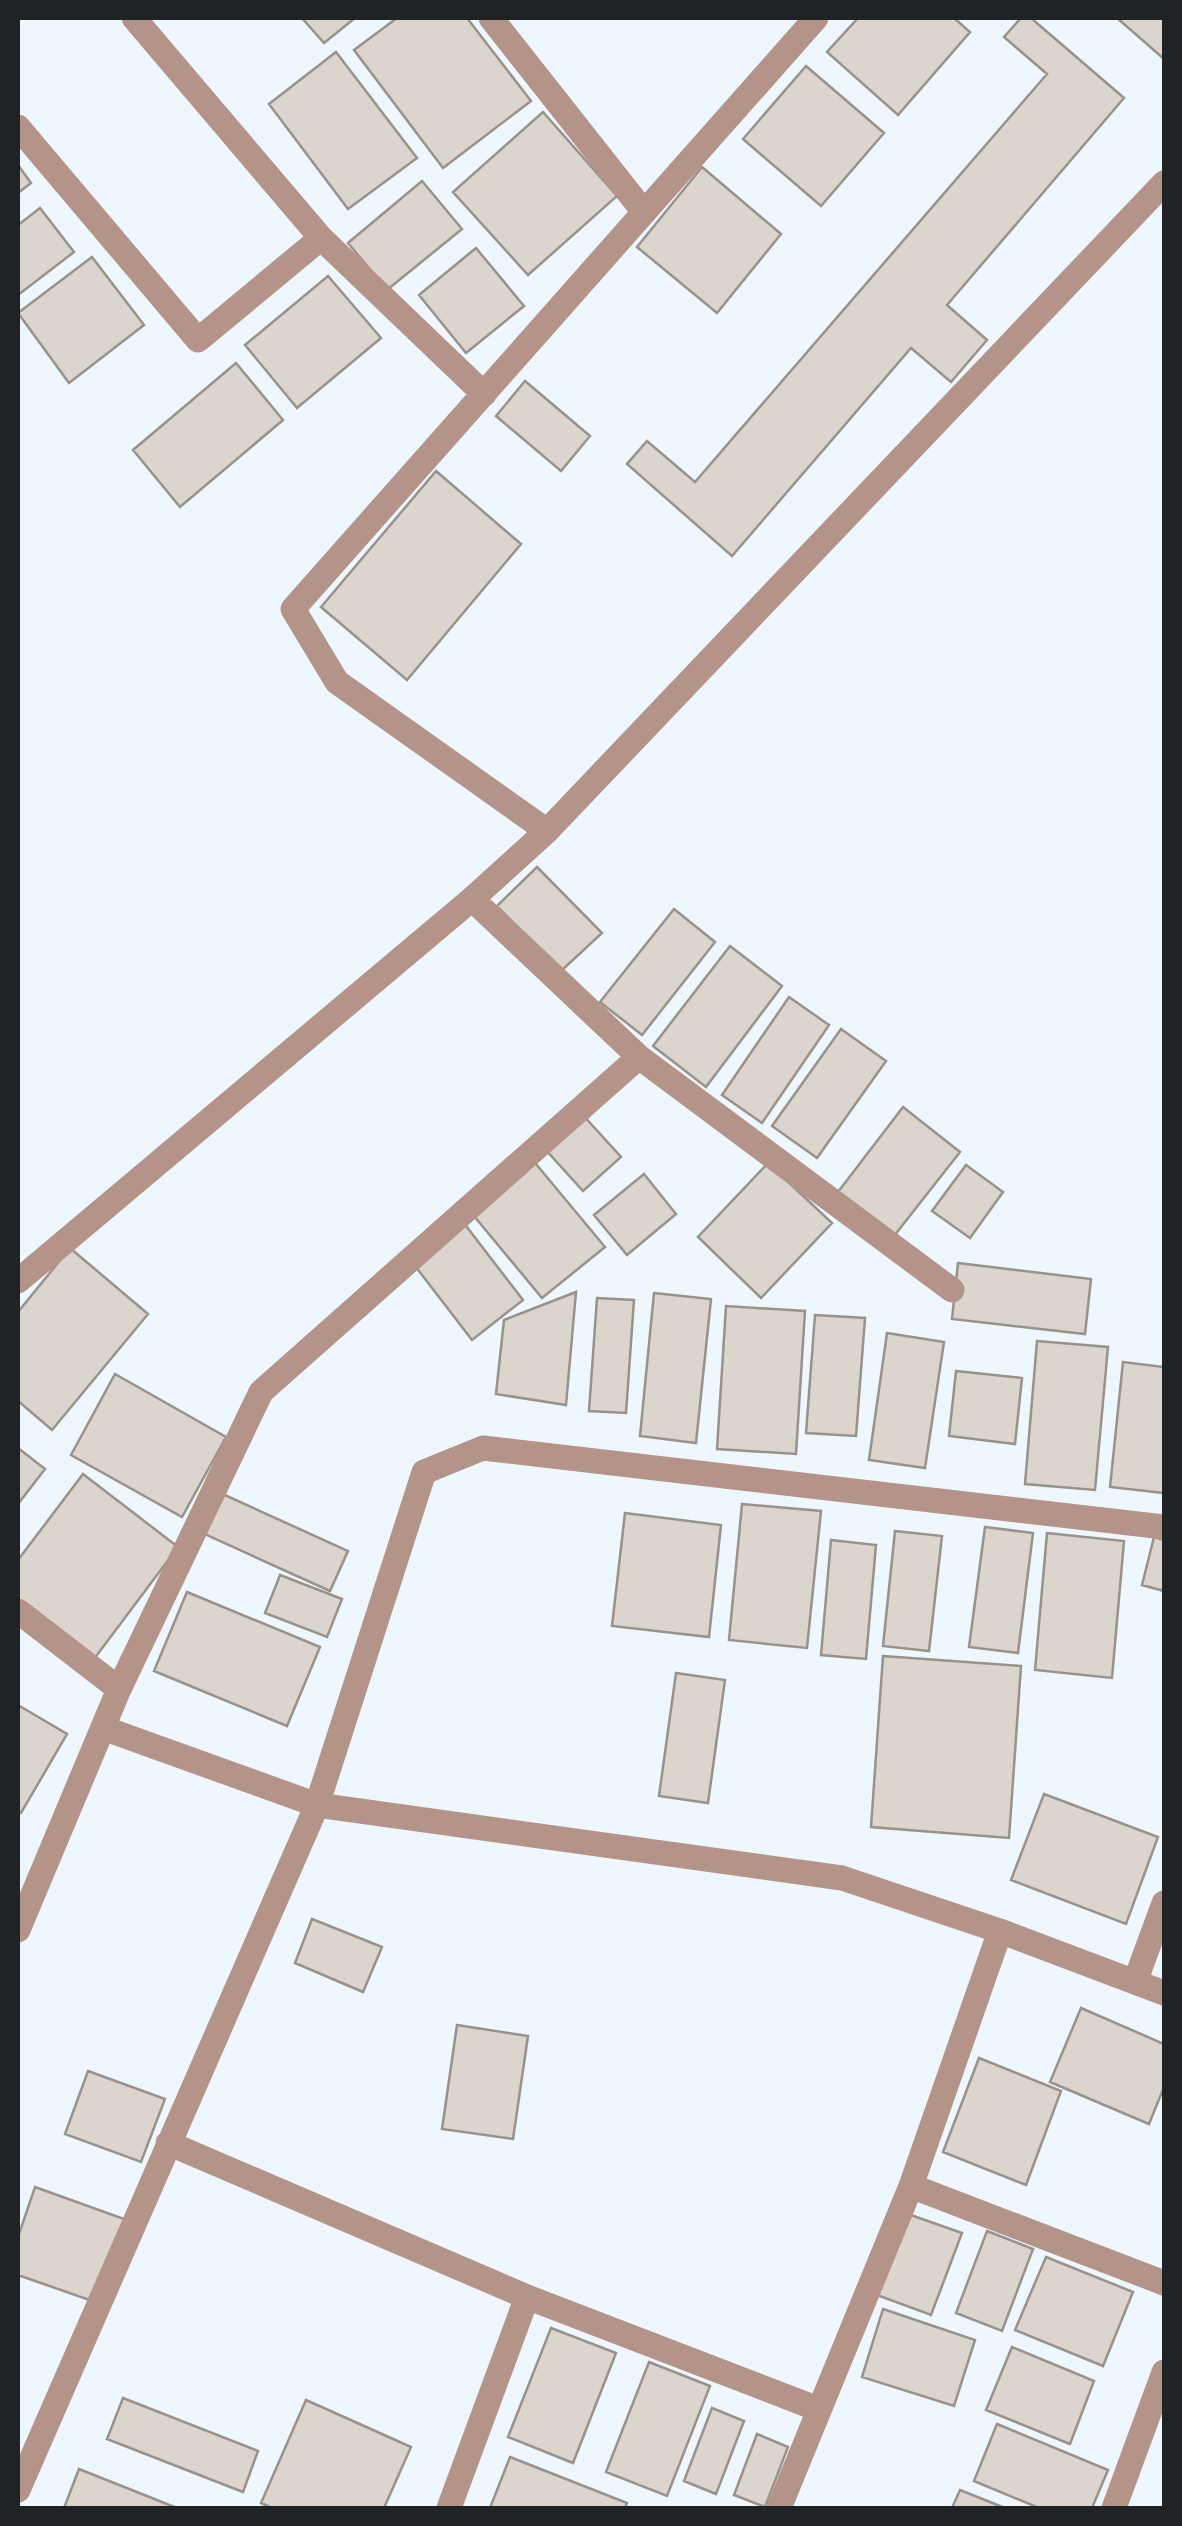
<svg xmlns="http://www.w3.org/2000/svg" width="1182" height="2526" viewBox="0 0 1182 2526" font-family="Signika,sans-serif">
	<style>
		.building { fill: #dcd5ce; stroke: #98928b; stroke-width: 2.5 }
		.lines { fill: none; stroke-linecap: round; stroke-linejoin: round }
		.minor { stroke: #b49489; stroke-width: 25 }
	</style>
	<rect width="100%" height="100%" fill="#eff7fe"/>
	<!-- building -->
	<path class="building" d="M 302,18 L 355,18 L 324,43 Z
		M 397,18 L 467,18 L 531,101 L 443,168 L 354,50 Z
		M 858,18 L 954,18 L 970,32 L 898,115 L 827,52 Z
		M 1021,18 L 1031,18 L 1124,98 L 947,305 L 987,340 L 951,382 L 911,348 L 732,556 L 627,464 L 647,441 L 695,482 L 1047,74 L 1004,37 Z
		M 1117,18 L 1164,18 L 1164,59 Z
		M 336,52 L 417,158 L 348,209 L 269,104 Z
		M 806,66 L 884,133 L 821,206 L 743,139 Z
		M 543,112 L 617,196 L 528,275 L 453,192 Z
		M 18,165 L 31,183 L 18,193 Z
		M 702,167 L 781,234 L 717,313 L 637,247 Z
		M 422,181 L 462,229 L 387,290 L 348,243 Z
		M 40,208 L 74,252 L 18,295 L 18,225 Z
		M 476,248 L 524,306 L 466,353 L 419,295 Z
		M 92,257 L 144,325 L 69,383 L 18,313 Z
		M 328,276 L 381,338 L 297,408 L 245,345 Z
		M 236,363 L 283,420 L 180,507 L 133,450 Z
		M 525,381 L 590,436 L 561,471 L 496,416 Z
		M 436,471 L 521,544 L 407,680 L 321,607 Z
		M 537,867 L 602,933 L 560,972 L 497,906 Z
		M 674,909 L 715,942 L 642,1035 L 600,1002 Z
		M 730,946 L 782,986 L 706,1087 L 653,1046 Z
		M 789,997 L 829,1025 L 762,1123 L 722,1095 Z
		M 841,1029 L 886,1061 L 817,1158 L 772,1126 Z
		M 903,1107 L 960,1152 L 894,1236 L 838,1192 Z
		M 582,1114 L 621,1157 L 583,1191 L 545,1149 Z
		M 531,1158 L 605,1247 L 542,1298 L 469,1210 Z
		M 768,1163 L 832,1223 L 761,1298 L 698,1237 Z
		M 966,1165 L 1003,1192 L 970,1238 L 932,1211 Z
		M 644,1174 L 676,1214 L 627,1255 L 594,1215 Z
		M 463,1222 L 523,1300 L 472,1340 L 412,1262 Z
		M 70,1248 L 148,1314 L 52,1430 L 18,1401 L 18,1312 Z
		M 958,1263 L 1091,1279 L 1085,1334 L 952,1319 Z
		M 576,1292 L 566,1405 L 496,1394 L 504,1320 Z
		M 654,1293 L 711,1299 L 696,1443 L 640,1436 Z
		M 597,1298 L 634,1300 L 626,1413 L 589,1411 Z
		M 726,1306 L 805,1311 L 796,1454 L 717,1449 Z
		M 815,1315 L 865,1318 L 856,1436 L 806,1433 Z
		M 887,1333 L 944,1342 L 925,1468 L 869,1460 Z
		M 1037,1341 L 1108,1347 L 1095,1490 L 1025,1484 Z
		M 1123,1362 L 1164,1367 L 1164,1493 L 1110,1487 Z
		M 956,1371 L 1022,1378 L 1015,1444 L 949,1436 Z
		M 115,1374 L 226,1437 L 182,1517 L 71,1455 Z
		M 18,1448 L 45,1469 L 18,1504 Z
		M 83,1474 L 178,1547 L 94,1659 L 18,1602 L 18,1560 Z
		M 218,1492 L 348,1551 L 330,1591 L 200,1532 Z
		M 742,1504 L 821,1511 L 807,1648 L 729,1640 Z
		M 625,1513 L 721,1525 L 709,1637 L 612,1626 Z
		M 985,1527 L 1033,1533 L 1018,1653 L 969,1647 Z
		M 895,1531 L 942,1536 L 929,1651 L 883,1646 Z
		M 1047,1533 L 1124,1541 L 1112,1678 L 1035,1670 Z
		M 1154,1537 L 1164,1540 L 1164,1591 L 1142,1585 Z
		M 831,1540 L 876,1545 L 866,1659 L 821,1655 Z
		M 280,1575 L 342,1599 L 327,1637 L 265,1613 Z
		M 187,1592 L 320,1647 L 287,1726 L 154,1671 Z
		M 883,1656 L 1021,1666 L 1009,1838 L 871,1827 Z
		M 676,1673 L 725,1680 L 708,1803 L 659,1796 Z
		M 18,1705 L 67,1734 L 21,1813 L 18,1811 Z
		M 1044,1794 L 1158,1837 L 1126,1924 L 1011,1880 Z
		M 312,1919 L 382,1947 L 363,1992 L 295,1963 Z
		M 1081,2008 L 1164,2044 L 1164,2087 L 1149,2124 L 1050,2082 Z
		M 457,2025 L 528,2036 L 513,2139 L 442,2129 Z
		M 979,2058 L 1061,2091 L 1026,2185 L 943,2152 Z
		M 88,2071 L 165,2099 L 141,2162 L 65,2134 Z
		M 35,2187 L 124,2219 L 95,2302 L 18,2275 L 18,2237 Z
		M 908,2214 L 962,2233 L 931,2315 L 877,2295 Z
		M 987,2231 L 1033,2249 L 1002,2331 L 956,2313 Z
		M 1046,2257 L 1133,2292 L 1103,2366 L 1015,2330 Z
		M 883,2309 L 975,2340 L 954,2406 L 862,2377 Z
		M 551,2328 L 616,2353 L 573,2463 L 508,2437 Z
		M 1012,2347 L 1094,2381 L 1070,2444 L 986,2410 Z
		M 649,2362 L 710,2386 L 667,2496 L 606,2472 Z
		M 123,2398 L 258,2451 L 243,2492 L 107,2439 Z
		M 306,2400 L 411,2447 L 384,2508 L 272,2508 L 261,2503 Z
		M 712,2408 L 744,2421 L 716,2494 L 684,2481 Z
		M 997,2424 L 1108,2470 L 1092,2508 L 1039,2508 L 974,2481 Z
		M 757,2434 L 788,2447 L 765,2507 L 734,2495 Z
		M 510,2457 L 627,2503 L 625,2508 L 490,2508 Z
		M 79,2469 L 177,2508 L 64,2508 Z
		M 960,2490 L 1005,2508 L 952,2508 Z"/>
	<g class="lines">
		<!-- minor -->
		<path class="minor" d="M 134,18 L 321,238 L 484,394
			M 491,18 L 644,212
			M 18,127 L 198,340 L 321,238
			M 547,831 L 337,682 L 293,609 L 816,18
			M 472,899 L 639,1057 L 952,1290
			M 18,1281 L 472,899 L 547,831 L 1164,183
			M 18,1611 L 119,1689
			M 103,1728 L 317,1805 L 842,1878 L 1000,1931 L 1164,1993
			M 18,1930 L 119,1689 L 261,1392 L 639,1057
			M 1135,1982 L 1164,1903
			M 168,2143 L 527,2297 L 818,2409
			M 911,2186 L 1164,2283
			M 18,2490 L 317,1805 L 424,1472 L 483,1448 L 1164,1527
			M 449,2508 L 527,2297
			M 779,2508 L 911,2186 L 1000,1931
			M 1114,2508 L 1164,2372"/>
	</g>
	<!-- border -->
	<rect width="1182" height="2526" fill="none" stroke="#202325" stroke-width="40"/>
</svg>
